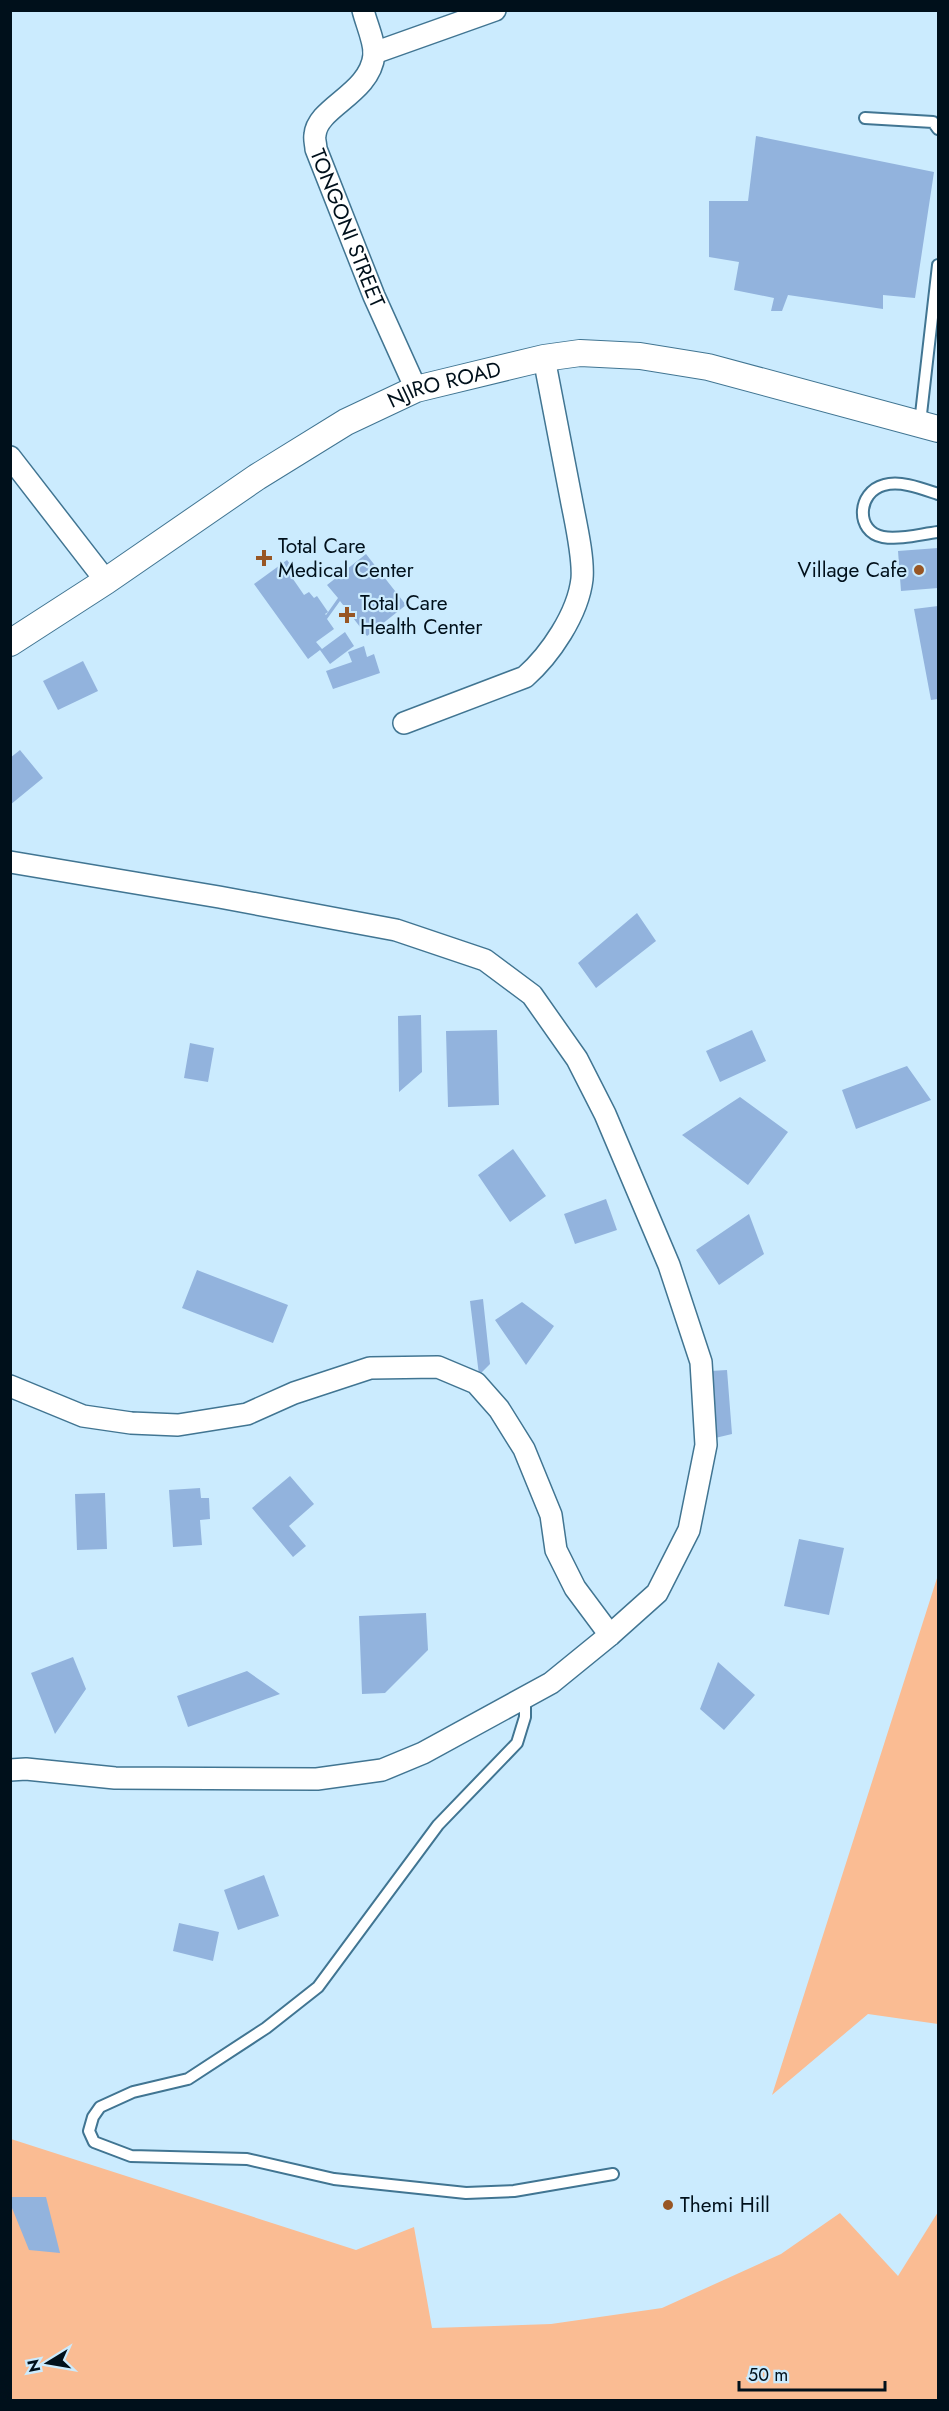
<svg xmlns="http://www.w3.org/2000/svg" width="949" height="2411" viewBox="0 0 949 2411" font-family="Jost,sans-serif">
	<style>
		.green { fill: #fabc93 }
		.building { fill: #92b3dd }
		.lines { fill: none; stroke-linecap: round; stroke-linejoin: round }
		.service-casing { stroke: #417592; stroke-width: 14 }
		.minor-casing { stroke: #417592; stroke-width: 24 }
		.tertiary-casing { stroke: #417592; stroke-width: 28 }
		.service { stroke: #fff; stroke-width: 10 }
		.minor { stroke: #fff; stroke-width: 21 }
		.tertiary { stroke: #fff; stroke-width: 26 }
		.poi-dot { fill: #985624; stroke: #cbebfe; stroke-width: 2 }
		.labels { text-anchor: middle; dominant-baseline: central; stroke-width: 4.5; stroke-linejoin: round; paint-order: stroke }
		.street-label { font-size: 21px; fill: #00101b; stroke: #cbebfe }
		.poi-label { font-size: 21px; fill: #00101b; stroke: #cbebfe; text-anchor: start }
	</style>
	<rect width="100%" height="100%" fill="#cbebfe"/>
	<!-- green -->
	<path class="green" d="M 938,1575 L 938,2024 L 868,2014 L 772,2095 Z
		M 11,2139 L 356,2250 L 414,2227 L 432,2328 L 551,2324 L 662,2308 L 781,2254 L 840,2213 L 898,2276 L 938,2212 L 938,2400 L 11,2400 Z"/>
	<!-- building -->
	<path class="building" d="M 756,136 L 934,172 L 915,298 L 883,295 L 883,309 L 788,295 L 782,311 L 771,311 L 774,298 L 734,290 L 739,262 L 709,257 L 709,201 L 748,201 Z
		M 938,548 L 938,588 L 901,591 L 898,551 Z
		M 366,554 L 406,605 L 367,636 L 340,601 L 327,619 L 334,629 L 316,642 L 322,649 L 345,632 L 354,646 L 330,664 L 320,650 L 308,659 L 254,584 L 287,560 L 298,575 L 293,579 L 304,595 L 309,592 L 314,598 L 317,596 L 328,612 L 325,614 L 326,615 L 338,598 L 327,585 Z
		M 938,606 L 938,699 L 931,700 L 914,609 Z
		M 364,646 L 367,657 L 374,654 L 380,673 L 333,689 L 326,671 L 352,662 L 348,652 Z
		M 83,661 L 98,691 L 58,710 L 43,681 Z
		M 20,750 L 43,778 L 10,805 L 10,758 Z
		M 637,913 L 656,941 L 596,988 L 578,963 Z
		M 421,1015 L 422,1072 L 399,1092 L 398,1016 Z
		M 497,1030 L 499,1105 L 448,1107 L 446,1031 Z
		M 752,1030 L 766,1061 L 720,1082 L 706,1051 Z
		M 190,1043 L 214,1048 L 208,1082 L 184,1078 Z
		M 907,1066 L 931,1100 L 856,1129 L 842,1090 Z
		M 740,1097 L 788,1132 L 748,1185 L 682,1135 Z
		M 513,1149 L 546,1196 L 510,1222 L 478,1175 Z
		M 606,1199 L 617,1230 L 575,1244 L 564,1214 Z
		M 749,1214 L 764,1254 L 719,1285 L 696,1250 Z
		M 197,1270 L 288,1305 L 273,1343 L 182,1308 Z
		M 483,1299 L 490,1364 L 479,1375 L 470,1301 Z
		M 522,1302 L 554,1326 L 526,1365 L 495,1320 Z
		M 727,1370 L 732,1434 L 711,1439 L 710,1371 Z
		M 290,1476 L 314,1504 L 289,1526 L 306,1546 L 293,1557 L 252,1508 Z
		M 200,1488 L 201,1498 L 209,1498 L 210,1519 L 200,1520 L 202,1545 L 173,1547 L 169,1490 Z
		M 105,1493 L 107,1549 L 77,1550 L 75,1494 Z
		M 799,1539 L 844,1548 L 829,1615 L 784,1606 Z
		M 426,1613 L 428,1650 L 385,1693 L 362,1694 L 359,1616 Z
		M 73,1657 L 86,1689 L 55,1734 L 31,1673 Z
		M 718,1662 L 755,1695 L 724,1730 L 700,1709 Z
		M 247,1671 L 280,1694 L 188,1727 L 177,1696 Z
		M 264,1875 L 279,1916 L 238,1930 L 224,1890 Z
		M 179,1923 L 219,1932 L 213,1961 L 173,1951 Z
		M 10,2197 L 46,2197 L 60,2253 L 29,2250 L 10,2203 Z"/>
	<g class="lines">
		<defs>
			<path id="service" d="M 865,118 L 933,122 L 938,129
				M 920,423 L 938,265
				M 938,494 C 923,489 901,480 884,485 C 857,492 855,532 883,537 C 901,540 921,534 938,532
				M 525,1697 L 525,1717 L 517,1743 L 438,1825 L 318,1987 L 266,2028 L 188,2079 L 133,2092 L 100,2107 L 93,2117 L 89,2131 L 94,2142 L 131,2156 L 247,2159 L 334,2179 L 466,2193 L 514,2191 L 613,2174"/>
			<g id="minor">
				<path id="s1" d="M 363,10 C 366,23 375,42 374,55 C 370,94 317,107 315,135 C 314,139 316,145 316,149 L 374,296 L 416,389"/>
				<path d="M 374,53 L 495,10"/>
				<path d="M 10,457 L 106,581"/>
				<path d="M 404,723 L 525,677 C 550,655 578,614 582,579 C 584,557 575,520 571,498 C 562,451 553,404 544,358"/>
				<path d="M 10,862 L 219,897 L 396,930 L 485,960 L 532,995 L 577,1059 L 605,1114 L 669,1265 L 701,1362 L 706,1445 L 689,1530 L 657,1593 L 610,1635 L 551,1683 L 423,1753 L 382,1770 L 317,1779 L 115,1778 L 26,1769 L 10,1770"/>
				<path d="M 10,1386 L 83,1416 L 131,1423 L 178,1425 L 247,1414 L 294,1393 L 370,1368 L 438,1367 L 476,1383 L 499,1409 L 524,1449 L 551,1515 L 556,1550 L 575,1588 L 610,1635"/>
			</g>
			<g id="tertiary">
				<path id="s2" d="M 10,643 L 106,581 L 257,477 L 346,422 L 416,389 L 544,358 L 580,353 L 640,356 L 708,367 L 938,429"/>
			</g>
		</defs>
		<!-- service casing -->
		<use href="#service" class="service-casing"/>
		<!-- minor casing -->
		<use href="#minor" class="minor-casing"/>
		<!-- tertiary casing -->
		<use href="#tertiary" class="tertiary-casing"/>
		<!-- service -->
		<use href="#service" class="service"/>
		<!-- minor -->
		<use href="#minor" class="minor"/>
		<!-- tertiary -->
		<use href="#tertiary" class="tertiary"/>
	</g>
	<!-- markers -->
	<g class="poi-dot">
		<path d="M261 549h6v6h6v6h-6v6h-6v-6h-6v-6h6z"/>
		<circle cx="919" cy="570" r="6"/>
		<path d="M344 606h6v6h6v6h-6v6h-6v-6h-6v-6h6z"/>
		<circle cx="668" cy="2205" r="6"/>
	</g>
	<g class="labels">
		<!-- street labels -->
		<g class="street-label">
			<text stroke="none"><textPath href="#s1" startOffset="248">TONGONI STREET</textPath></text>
			<text stroke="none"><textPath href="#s2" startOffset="508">NJIRO ROAD</textPath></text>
		</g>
		<!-- poi labels -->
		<g class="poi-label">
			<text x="278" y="546">Total Care<tspan x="278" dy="24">Medical Center</tspan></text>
			<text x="907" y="570" text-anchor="end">Village Cafe</text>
			<text x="360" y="603">Total Care<tspan x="360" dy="24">Health Center</tspan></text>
			<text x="680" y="2205">Themi Hill</text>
		</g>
	</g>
	<!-- border -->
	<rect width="949" height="2411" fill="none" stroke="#00101b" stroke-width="24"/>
	<!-- north arrow -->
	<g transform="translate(48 2363) rotate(259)" stroke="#cbebfe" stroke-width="4.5" paint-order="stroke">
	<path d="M0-4.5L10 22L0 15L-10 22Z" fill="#00101b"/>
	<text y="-9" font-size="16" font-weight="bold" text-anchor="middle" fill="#00101b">N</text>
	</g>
	<!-- scale -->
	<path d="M739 2381v9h146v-9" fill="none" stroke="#00101b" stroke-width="3"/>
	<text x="748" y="2381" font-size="18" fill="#00101b" stroke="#cbebfe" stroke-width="4.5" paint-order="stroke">50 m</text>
</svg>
